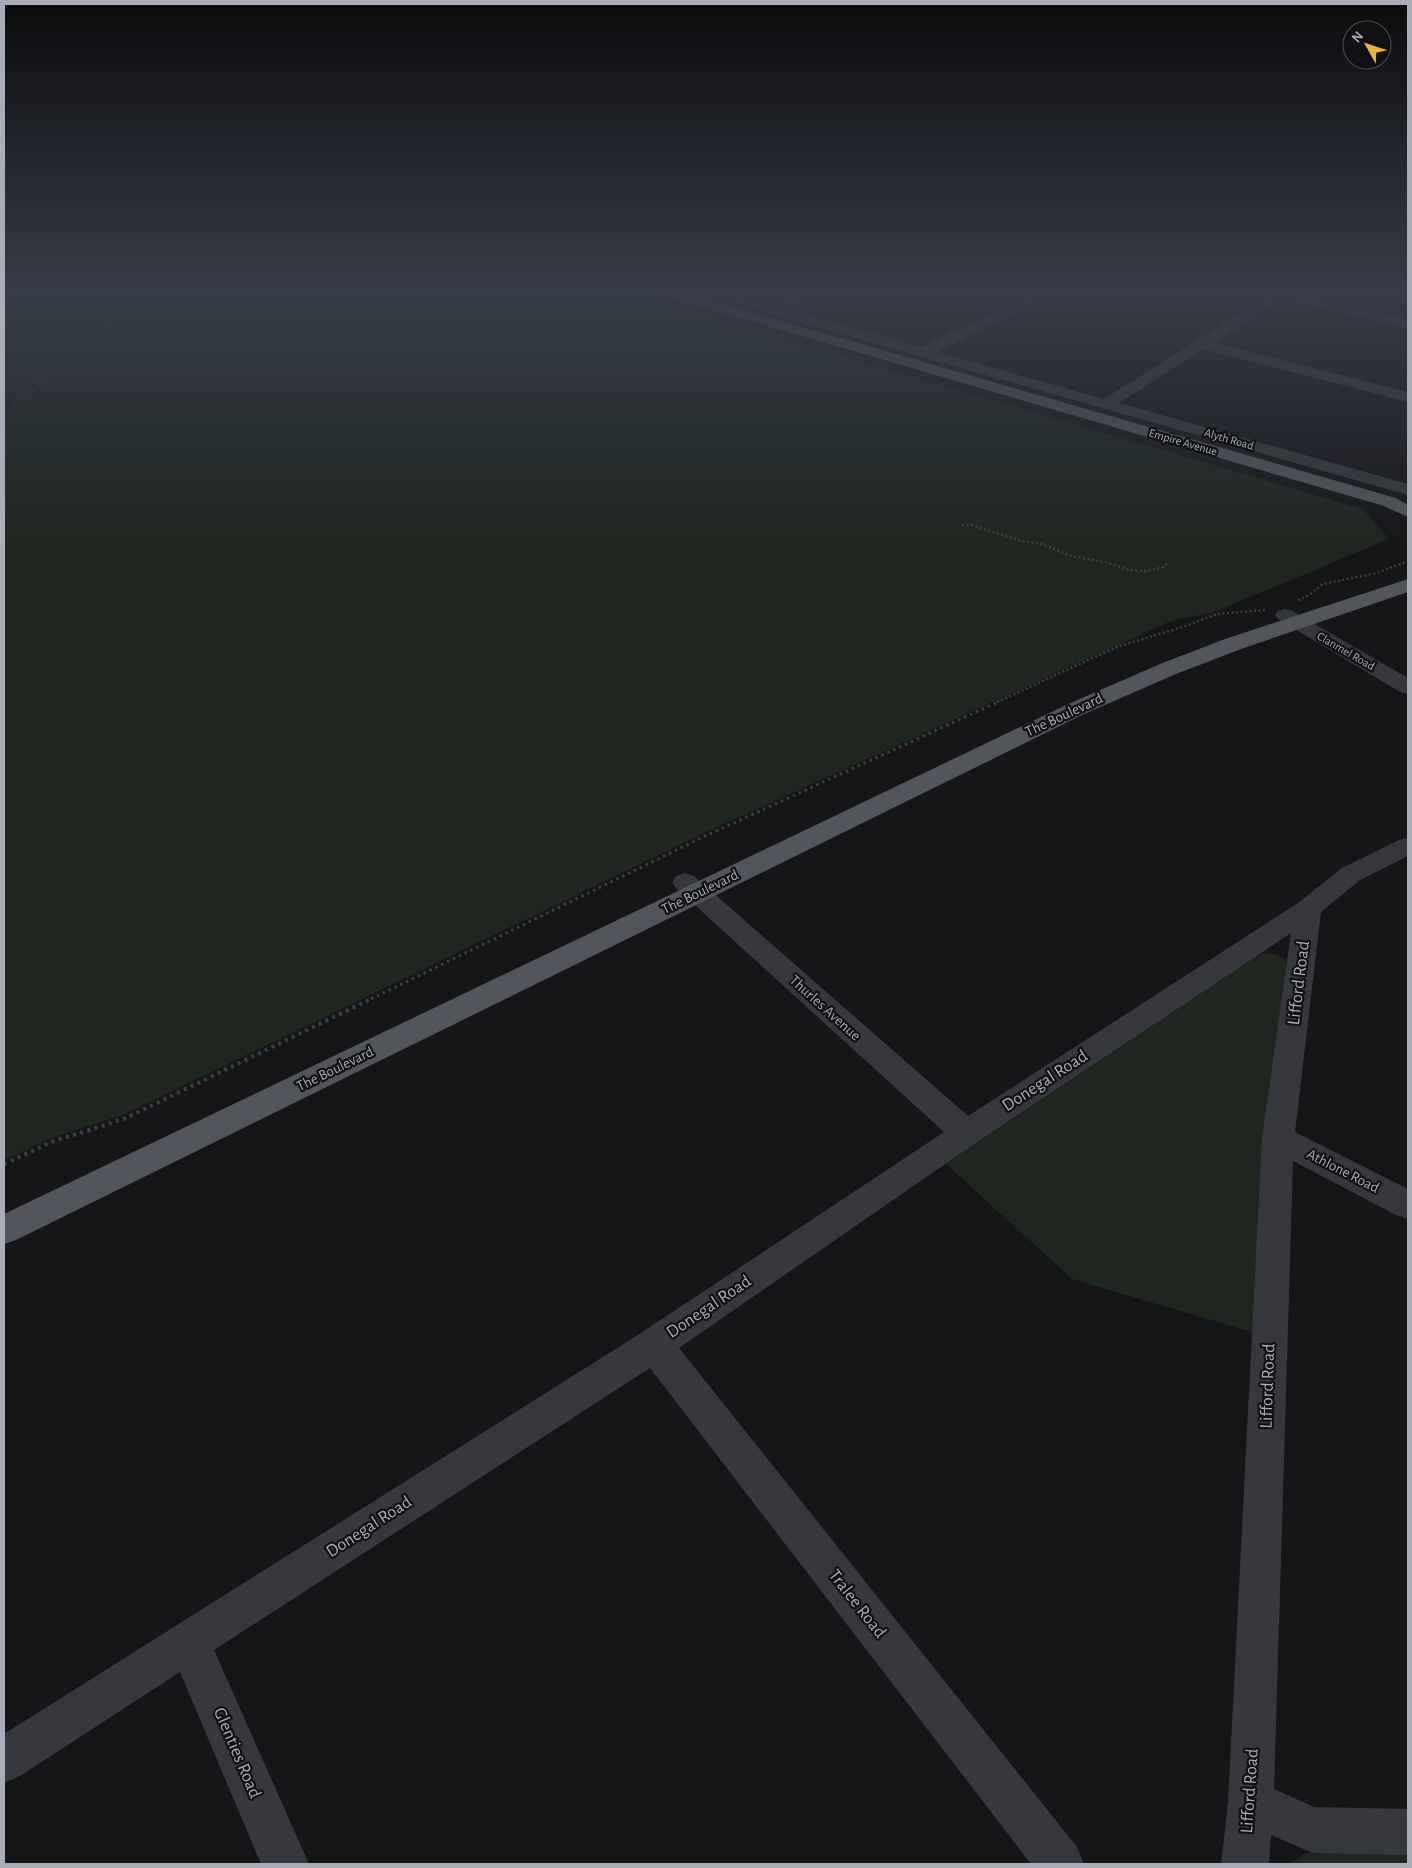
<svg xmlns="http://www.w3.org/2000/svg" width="1412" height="1868" viewBox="0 0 1412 1868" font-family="'Alegreya Sans',sans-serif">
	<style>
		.green { fill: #1e261f }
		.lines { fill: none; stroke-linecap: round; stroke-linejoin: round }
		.path-far3 { stroke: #3d3f44; stroke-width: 2; stroke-dasharray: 1 2; stroke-linecap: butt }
		.path-far2 { stroke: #3d3f44; stroke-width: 2.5; stroke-dasharray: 2 2.5; stroke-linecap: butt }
		.path-far1 { stroke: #3d3f44; stroke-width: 3; stroke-dasharray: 2.5 4; stroke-linecap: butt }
		.path { stroke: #3d3f44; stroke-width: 4; stroke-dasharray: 3 4.5; stroke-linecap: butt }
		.minor { fill: #37383d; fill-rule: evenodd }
		.major { fill: #53555c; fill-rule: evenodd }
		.labels { text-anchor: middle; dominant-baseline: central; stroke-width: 4.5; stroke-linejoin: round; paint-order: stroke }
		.far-street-label { font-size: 12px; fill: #a8adb8; stroke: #111113 }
		.street-label { font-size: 15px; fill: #a8adb8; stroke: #111113 }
		.near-street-label { font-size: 18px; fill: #a8adb8; stroke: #111113 }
	</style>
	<rect width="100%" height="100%" fill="#161618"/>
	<!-- green -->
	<path class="green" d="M 4,290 L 618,290 L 1363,509 L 1389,539 L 1214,612 L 1171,621 L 700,835 L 123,1115 L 54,1137 L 4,1160 Z
		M 1264,953 C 1274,953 1283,956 1290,965 L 1262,1335 L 1072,1279 L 944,1162 L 1253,958 Z
		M 1329,1850 L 1408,1854 L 1408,1864 L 1288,1864 L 1307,1853 Z"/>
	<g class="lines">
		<!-- path-far3 -->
		<path class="path-far3" d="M 14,409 L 16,401 L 42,384 L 32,379 L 100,337 L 105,326 L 116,319 L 152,311 L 225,290"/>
		<!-- path-far2 -->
		<path class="path-far2" d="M 962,525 L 971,525 L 1022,541 L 1041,544 L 1072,556 L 1109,563 L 1129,570 L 1148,571 L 1163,567 L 1169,562
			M 1298,600 L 1309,595 L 1323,584 L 1377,573 L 1408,561
			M 997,702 L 1119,646 L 1180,628 L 1217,614 L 1266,610"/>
		<!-- path-far1 -->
		<path class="path-far1" d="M 371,999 L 703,837 L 1000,701"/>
		<!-- path -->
		<path class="path" d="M 4,1164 L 54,1141 L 124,1119 L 373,998"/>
		<!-- minor -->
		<path class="minor" d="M 696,290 L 717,290 L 770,305 L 807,290 L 825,290 L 823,293 L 785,309 L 922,347 L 1039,290 L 1056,290 L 1054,293 L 937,352 L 1104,399 L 1268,296 L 1261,294 L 1260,290 L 1294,290 L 1292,293 L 1408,320 L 1408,328 L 1282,299 L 1214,343 L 1408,392 L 1408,402 L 1203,349 L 1119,403 L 1408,484 L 1408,495 L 698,293 Z
			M 1285,609 L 1292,611 L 1408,678 L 1408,694 L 1400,692 L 1278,619 L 1275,615 L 1278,611 Z
			M 1408,838 L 1408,856 L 1360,880 L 1321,912 L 1295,1132 L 1408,1189 L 1408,1219 L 1396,1215 L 1293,1161 L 1274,1789 L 1314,1807 L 1408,1809 L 1408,1855 L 1313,1853 L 1271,1835 L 1269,1864 L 1221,1864 L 1228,1802 L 1262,1138 L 1291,933 L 977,1142 L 679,1348 L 1077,1847 L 1084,1864 L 1031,1864 L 650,1368 L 214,1650 L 309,1864 L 261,1864 L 180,1672 L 20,1776 L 4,1783 L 4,1734 L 641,1333 L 944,1132 L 676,888 L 672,882 L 676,876 L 685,873 L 694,876 L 968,1116 L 1298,903 L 1342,868 L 1399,840 Z"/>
		<!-- major -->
		<path class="major" d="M 653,290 L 673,290 L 1396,498 L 1408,505 L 1408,517 L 1384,506 L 655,293 Z
			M 1408,579 L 1408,592 L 1241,649 L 1176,674 L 1082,715 L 16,1240 L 4,1244 L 4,1214 L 1066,705 L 1160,664 L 1225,639 Z"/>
	</g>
	<!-- sky -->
	<linearGradient id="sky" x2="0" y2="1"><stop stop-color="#0c0c0d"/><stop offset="0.53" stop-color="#363c48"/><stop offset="1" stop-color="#363c48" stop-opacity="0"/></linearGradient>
	<rect width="1412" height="551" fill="url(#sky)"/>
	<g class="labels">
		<!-- far-street labels -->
		<g class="far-street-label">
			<text transform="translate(1229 439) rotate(16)">Alyth Road</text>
			<text transform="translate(1183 442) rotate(16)">Empire Avenue</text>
			<text transform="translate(1346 651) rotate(30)">Clanmel Road</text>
		</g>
		<!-- street labels -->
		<g class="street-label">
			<text transform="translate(1064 715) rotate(-25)">The Boulevard</text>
			<text transform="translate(700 892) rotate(-26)">The Boulevard</text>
			<text transform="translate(825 1008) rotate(42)">Thurles Avenue</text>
			<text transform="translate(335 1069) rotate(-26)">The Boulevard</text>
			<text transform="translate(1343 1171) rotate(27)">Athlone Road</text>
		</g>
		<!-- near-street labels -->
		<g class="near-street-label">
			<text transform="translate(1299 983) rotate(-83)">Lifford Road</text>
			<text transform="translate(1045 1081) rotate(-33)">Donegal Road</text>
			<text transform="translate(709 1307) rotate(-34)">Donegal Road</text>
			<text transform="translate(1268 1386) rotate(-88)">Lifford Road</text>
			<text transform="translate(369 1527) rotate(-33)">Donegal Road</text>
			<text transform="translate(857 1604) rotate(52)">Tralee Road</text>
			<text transform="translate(237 1753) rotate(67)">Glenties Road</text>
			<text transform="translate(1250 1791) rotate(-86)">Lifford Road</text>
		</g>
	</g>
	<!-- border -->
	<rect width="1412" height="1868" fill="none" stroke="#a8adb8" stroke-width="10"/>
	<!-- north arrow -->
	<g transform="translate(1367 45) rotate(310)"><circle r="24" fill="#111113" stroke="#4d4f55"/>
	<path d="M0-4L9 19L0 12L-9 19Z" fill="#f2b134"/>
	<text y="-8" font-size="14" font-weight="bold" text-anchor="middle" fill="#a8adb8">N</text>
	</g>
</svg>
